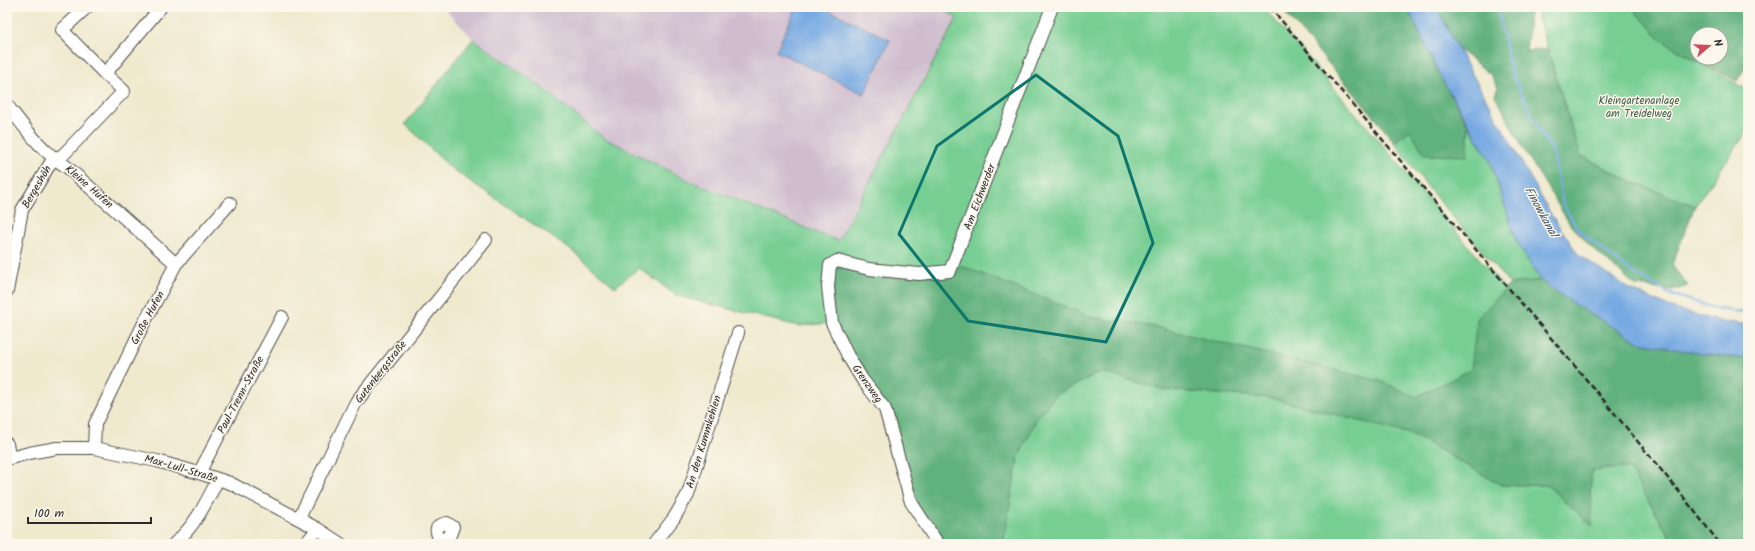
<svg xmlns="http://www.w3.org/2000/svg" width="1755" height="551" viewBox="0 0 1755 551" font-family="Kalam,sans-serif">
	<style>
		.industrial { fill: #cfbdcf }
		.green { fill: #77ce93; stroke: #517c5f }
		.forest { fill: #61b17d; stroke: #466e54; fill-rule: evenodd }
		.water { fill: #76a9e2; stroke: #506a86 }
		.lines { fill: none; stroke-linecap: round; stroke-linejoin: round }
		.stream { stroke: #76a9e2; stroke-width: 2.5 }
		.minor-casing { stroke: #484843; stroke-width: 14 }
		.minor { stroke: #fff; stroke-width: 12 }
		.rail { stroke: #2b2b2b; stroke-width: 2.5; stroke-dasharray: 6 3; stroke-linecap: butt }
		.marked { fill: none; stroke: #0f766e; stroke-width: 3; stroke-linejoin: round }
		.labels { text-anchor: middle; dominant-baseline: central; stroke-width: 3; stroke-linejoin: round; paint-order: stroke }
		.park-label { font-size: 11px; fill: #425c4a; stroke: #fbf7ec }
		.street-label { font-size: 11px; fill: #2b2b2b; stroke: #fbf7ec }
		.water-label { font-size: 12px; font-style: italic; fill: #45576b; stroke: #fbf7ec }
	</style>
	<rect width="100%" height="100%" fill="#fbf7ec"/>
	<filter id="ink" filterUnits="userSpaceOnUse"><feTurbulence type="fractalNoise" baseFrequency=".025" numOctaves="2"/><feDisplacementMap in="SourceGraphic" scale="8" xChannelSelector="R" yChannelSelector="G"/><feConvolveMatrix kernelMatrix="1 2 1 2 8 2 1 2 1" color-interpolation-filters="sRGB"/></filter>
	<filter id="wash" filterUnits="userSpaceOnUse"><feTurbulence type="fractalNoise" baseFrequency=".012" numOctaves="4" result="noise"/><feDisplacementMap in="SourceGraphic" scale="16" xChannelSelector="R" yChannelSelector="G"/><feGaussianBlur stdDeviation="0.9" result="paint"/><feColorMatrix in="noise" values="0 0 0 0 0 0 0 0 0 0 0 0 0 0 0 0 0 1.4 0 .05"/><feComposite in="paint" operator="in"/></filter>
	<g filter="url(#wash)">
		<rect width="100%" height="100%" fill="#efe9ce"/>
		<!-- industrial -->
		<path class="industrial" d="M 443,7 L 939,7 L 957,18 L 838,241 L 690,181 L 604,138 L 540,86 L 473,39 Z"/>
		<!-- green -->
		<path class="green" d="M 939,7 L 1263,7 L 1311,61 L 1505,289 L 1510,284 L 1430,190 L 1394,142 L 1410,130 L 1468,145 L 1468,125 L 1490,160 L 1516,240 L 1540,280 L 1511,284 L 1471,370 L 1416,397 L 1380,381 L 1155,327 L 1091,317 L 954,263 L 832,323 L 798,326 L 677,296 L 639,268 L 615,287 L 571,250 L 451,168 L 405,124 L 473,39 L 540,86 L 604,138 L 690,181 L 838,241 L 957,18 Z
			M 1538,7 L 1631,7 L 1659,37 L 1672,47 L 1748,90 L 1748,130 L 1695,206 L 1632,182 L 1580,155 L 1538,18 Z
			M 1101,372 L 1165,390 L 1272,398 L 1414,435 L 1501,485 L 1547,485 L 1592,525 L 1590,492 L 1592,470 L 1629,468 L 1674,544 L 1003,544 L 1018,458 L 1037,418 L 1057,394 Z"/>
		<!-- forest -->
		<path class="forest" d="M 1280,7 L 1407,7 L 1441,78 L 1468,125 L 1468,145 L 1467,156 L 1425,155 L 1410,130 L 1394,142 L 1372,114 Z
			M 1437,7 L 1531,7 L 1526,51 L 1547,49 L 1580,155 L 1632,182 L 1695,206 L 1672,265 L 1688,286 L 1673,291 L 1636,286 L 1591,247 L 1571,226 L 1521,145 L 1495,95 L 1498,87 L 1490,74 L 1458,49 Z
			M 1631,7 L 1748,7 L 1748,62 L 1737,81 L 1672,47 L 1659,37 ZM 1697,34 L 1721,34 L 1721,58 L 1697,58 Z
			M 837,261 L 919,274 L 954,263 L 1091,317 L 1155,327 L 1380,381 L 1416,397 L 1471,370 L 1477,319 L 1510,284 L 1540,280 L 1578,307 L 1639,342 L 1702,354 L 1748,359 L 1748,544 L 1674,544 L 1629,468 L 1592,470 L 1590,492 L 1592,526 L 1547,485 L 1501,485 L 1414,435 L 1272,398 L 1165,390 L 1101,372 L 1057,394 L 1037,418 L 1018,458 L 1003,544 L 938,544 L 911,502 L 885,409 L 832,323 L 834,272 Z"/>
		<!-- water -->
		<path class="water" d="M 797,7 L 822,7 L 890,40 L 864,94 L 776,51 Z
			M 1407,7 L 1437,7 L 1458,49 L 1552,216 L 1578,254 L 1628,288 L 1671,308 L 1711,319 L 1748,325 L 1748,359 L 1702,354 L 1639,342 L 1578,307 L 1540,280 L 1516,240 L 1490,160 L 1441,78 Z"/>
		<g class="lines">
			<!-- stream -->
			<path class="stream" d="M 1495,7 L 1498,12 L 1512,74 L 1539,130 L 1553,152 L 1563,204 L 1578,230 L 1629,270 L 1670,294 L 1717,309 L 1748,313"/>
		</g>
	</g>
	<g filter="url(#ink)">
		<g class="lines">
			<defs>
				<path id="minor" d="M 105,74 L 161,7
					M 7,105 C 25,128 42,152 67,167 L 176,264
					M 7,291 L 22,210 L 53,159 L 63,155 L 124,91 L 105,74 L 62,30 L 87,7
					M 7,444 L 10,458
					M 94,448 L 95,424 L 143,325 L 176,264 L 230,203
					M 7,459 L 29,453 L 57,448 L 94,448 L 157,461 L 199,473 L 230,483 L 318,529 L 341,544
					M 199,473 L 282,317
					M 299,518 L 356,402 L 486,240
					M 174,544 C 195,526 206,503 218,479
					M 305,544 L 318,529
					M 441,544 L 450,535 L 453,527 L 447,523 C 432,526 436,533 442,543
					M 654,544 L 674,518 L 688,494 L 738,333
					M 938,544 L 911,502 L 885,409 L 862,379 L 848,356 L 832,323 L 828,287 L 830,265 L 837,261 L 869,269 L 919,274 L 950,271 L 1052,7"/>
			</defs>
			<!-- minor casing -->
			<use href="#minor" class="minor-casing"/>
			<!-- minor -->
			<use href="#minor" class="minor"/>
			<!-- rail -->
			<path class="rail" d="M 1270,7 L 1601,397 L 1681,494 L 1720,544"/>
		</g>
	</g>
	<!-- marked area -->
	<path class="marked" d="M 1036,75 L 1118,136 L 1153,243 L 1106,342 L 968,321 L 899,234 L 937,146 Z"/>
	<g class="labels">
		<!-- park labels -->
		<g class="park-label">
			<text x="1639" y="101">Kleingartenanlage<tspan x="1639" dy="13">am Treidelweg</tspan></text>
		</g>
		<!-- street labels -->
		<g class="street-label">
			<text transform="translate(37 187) rotate(-60)">Bergeshöh</text>
			<text transform="translate(89 187) rotate(41)">Kleine Hufen</text>
			<text transform="translate(980 197) rotate(-69)">Am Eichwerder</text>
			<text transform="translate(148 318) rotate(-62)">Große Hufen</text>
			<text transform="translate(381 372) rotate(-52)">Gutenbergstraße</text>
			<text transform="translate(867 384) rotate(55)">Grenzweg</text>
			<text transform="translate(241 395) rotate(-62)">Paul-Trenn-Straße</text>
			<text transform="translate(704 442) rotate(-73)">An den Kummkehlen</text>
			<text transform="translate(181 469) rotate(16)">Max-Lull-Straße</text>
		</g>
		<!-- water labels -->
		<g class="water-label">
			<text transform="translate(1541 212) rotate(61)">Finowkanal</text>
		</g>
	</g>
	<!-- margin -->
	<rect width="1755" height="551" fill="none" stroke="#fbf7ec" stroke-width="24"/>
	<!-- north arrow -->
	<g transform="translate(1709 46) rotate(71)"><circle r="19" fill="#fbf7ec" stroke="#a8a59f"/>
	<path d="M0-3L7 15L0 10L-7 15Z" fill="#d1495b"/>
	<text y="-6" font-size="11" font-weight="bold" text-anchor="middle" fill="#2b2b2b">N</text>
	</g>
	<!-- scale -->
	<path d="M28 517v6h123v-6" fill="none" stroke="#2b2b2b" stroke-width="2"/>
	<text x="34" y="517" font-size="12" fill="#2b2b2b" stroke="#fbf7ec" stroke-width="3" paint-order="stroke">100 m</text>
</svg>
